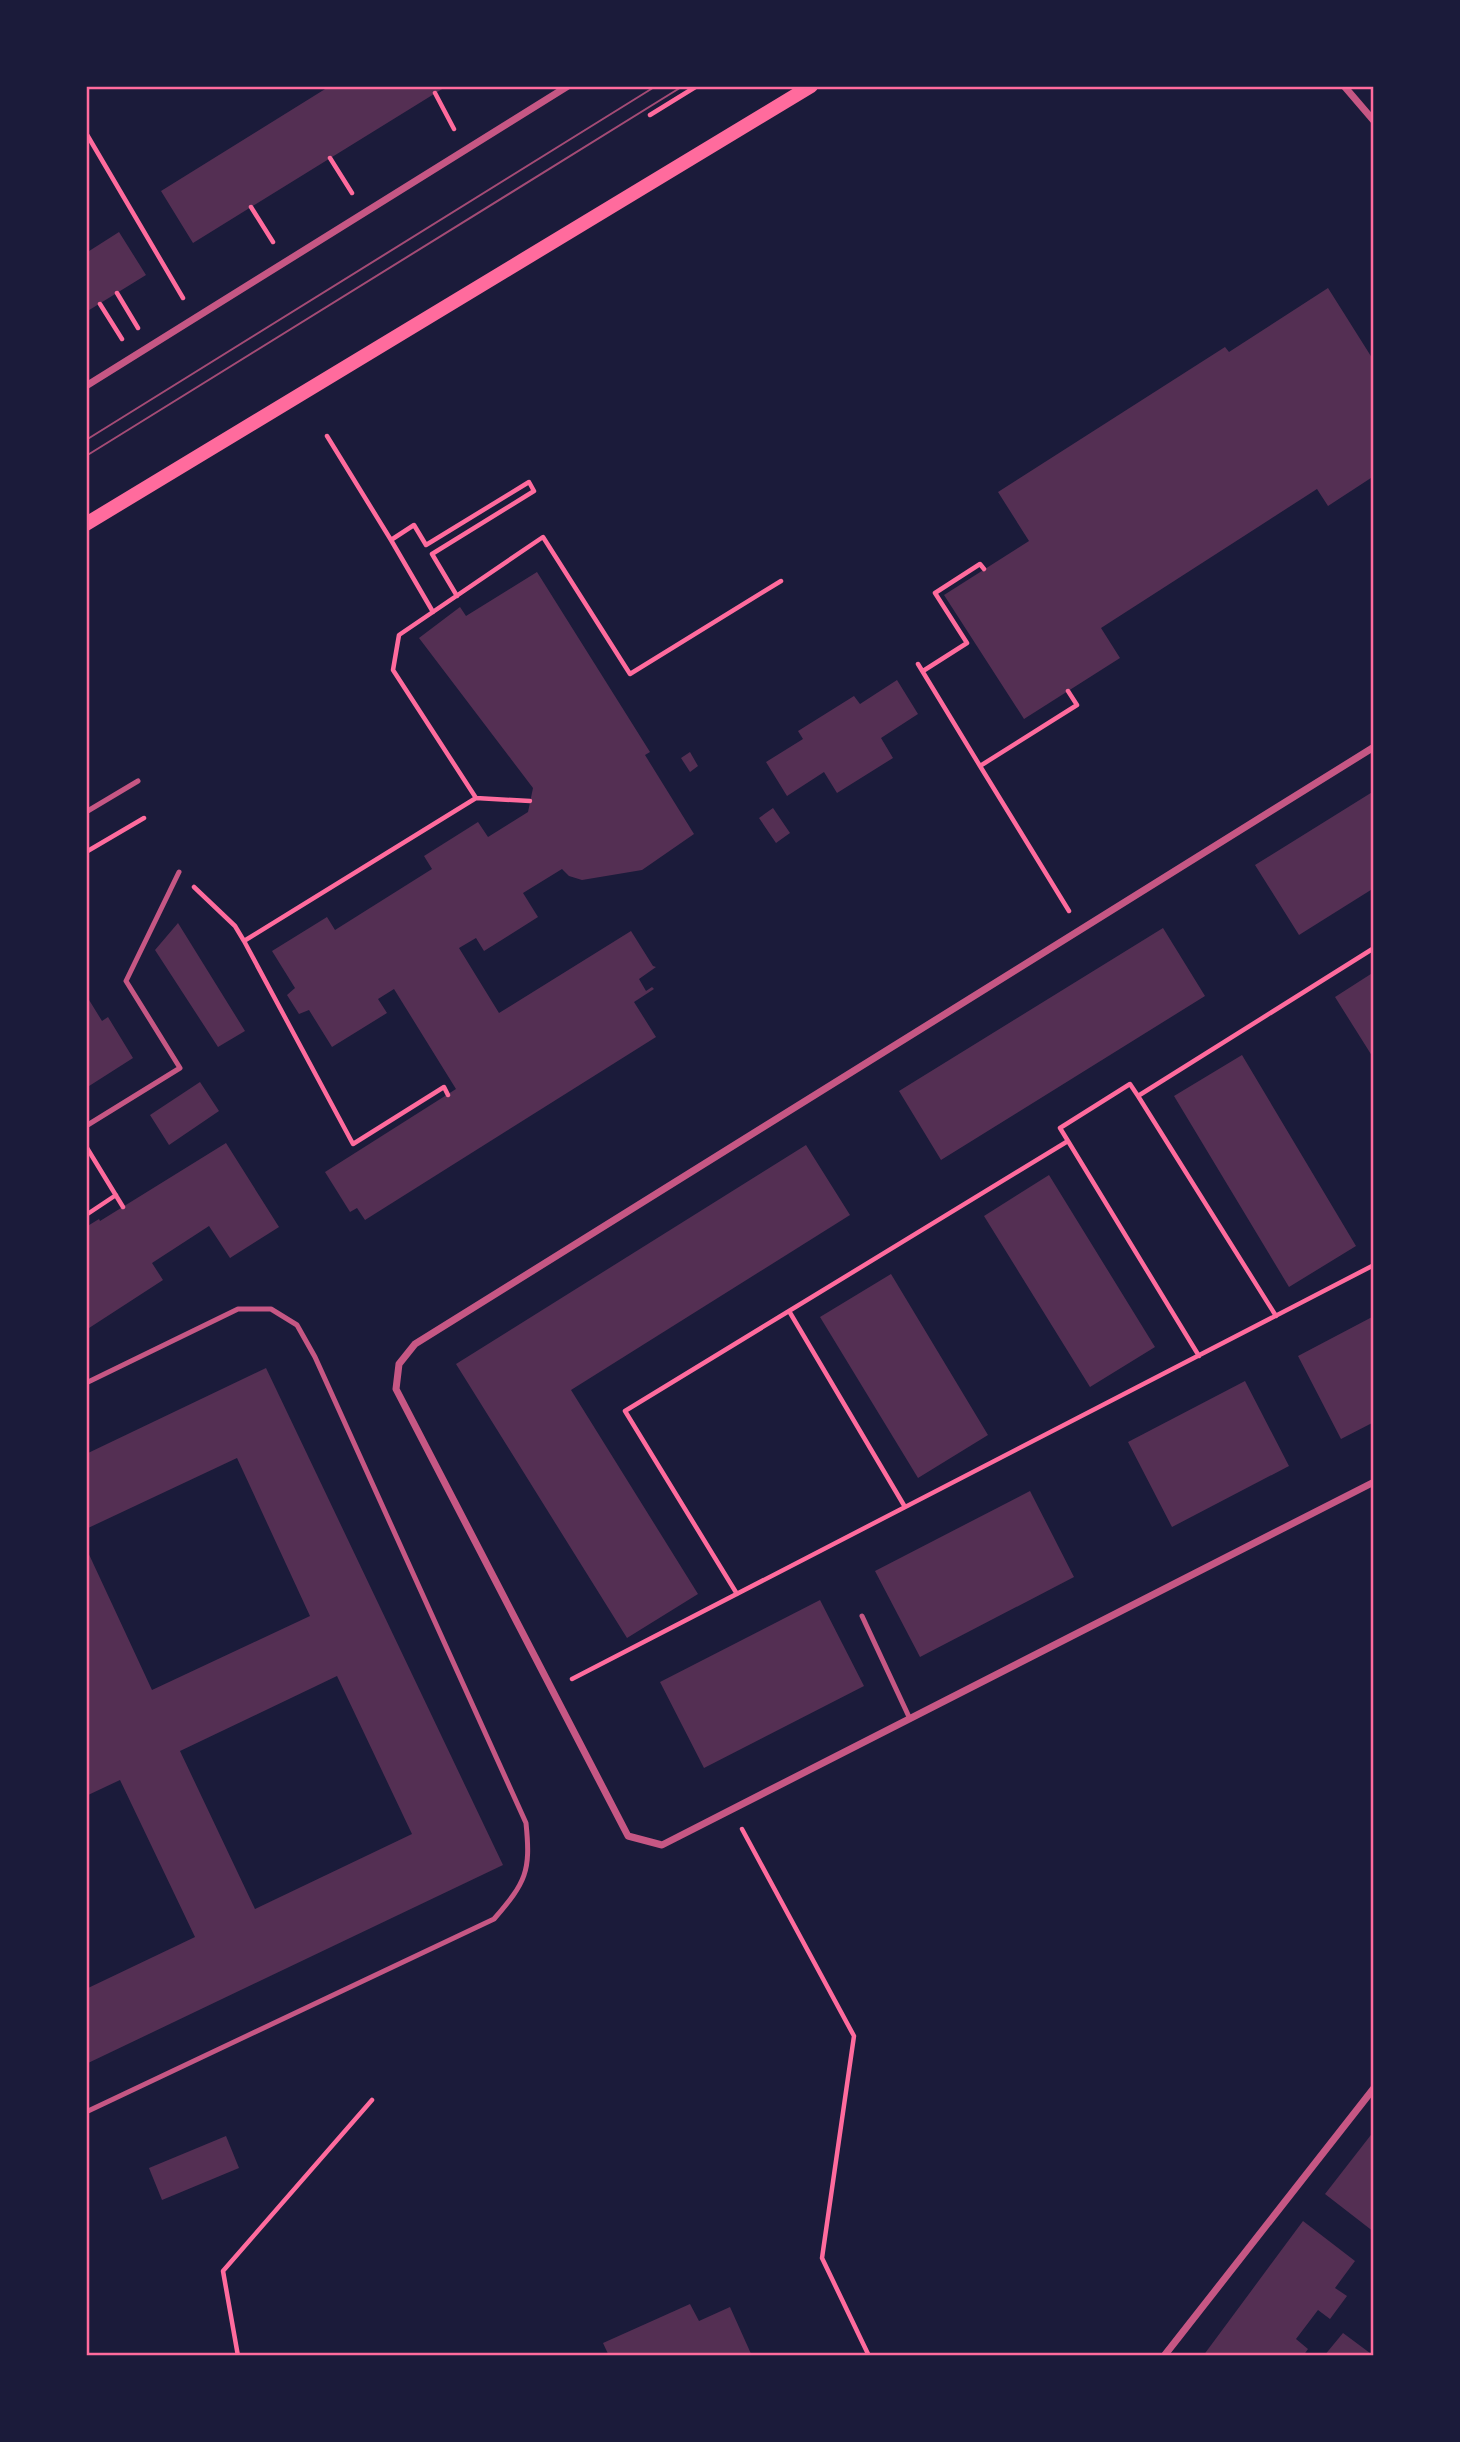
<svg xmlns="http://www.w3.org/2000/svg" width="1460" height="2442" viewBox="0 0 1460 2442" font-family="Bitter,serif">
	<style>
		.building { fill: #542f53; fill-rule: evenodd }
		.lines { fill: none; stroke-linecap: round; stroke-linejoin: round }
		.path { stroke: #ff6b9d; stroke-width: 4.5 }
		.service { stroke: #c65784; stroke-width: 5 }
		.minor { stroke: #c65784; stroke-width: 7 }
		.secondary { stroke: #ff6b9d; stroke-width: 14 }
		.tram { stroke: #a44b75; stroke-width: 2 }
		.neatline { fill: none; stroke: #ff6b9d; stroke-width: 2.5 }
	</style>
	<rect width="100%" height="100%" fill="#1b1b3a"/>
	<!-- building -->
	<path class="building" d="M 330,86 L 447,86 L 193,243 L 161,191 Z
		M 119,232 L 146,275 L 86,312 L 86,253 Z
		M 1328,288 L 1374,361 L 1374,476 L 1328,506 L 1317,489 L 1101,628 L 1120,658 L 1024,719 L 944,595 L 1029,541 L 998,492 L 1225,347 L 1229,352 Z
		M 537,572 L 650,752 L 645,755 L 694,834 L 642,870 L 582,880 L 569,876 L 562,869 L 523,893 L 538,917 L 484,951 L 476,938 L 459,948 L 499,1013 L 631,931 L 653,966 L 656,967 L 639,979 L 646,991 L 652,987 L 654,989 L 634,1002 L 656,1037 L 365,1220 L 357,1208 L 350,1212 L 325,1172 L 456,1089 L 394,989 L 378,999 L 387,1013 L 332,1047 L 309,1010 L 299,1014 L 287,995 L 295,988 L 272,951 L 327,917 L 335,930 L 432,869 L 424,856 L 478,822 L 488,837 L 528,812 L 533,788 L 419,638 L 460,607 L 466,616 Z
		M 897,680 L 918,714 L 881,738 L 893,758 L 837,793 L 824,772 L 787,796 L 766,762 L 803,739 L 798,731 L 854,696 L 860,704 Z
		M 690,752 L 698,766 L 690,772 L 681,758 Z
		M 1374,791 L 1374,888 L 1299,935 L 1255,865 Z
		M 773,808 L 790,833 L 776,843 L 759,818 Z
		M 178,923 L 245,1031 L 218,1047 L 155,950 Z
		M 1163,928 L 1205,996 L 941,1160 L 899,1091 Z
		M 1374,972 L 1374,1059 L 1335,997 Z
		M 86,995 L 102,1021 L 108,1017 L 133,1058 L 86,1088 Z
		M 1242,1055 L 1356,1246 L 1289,1287 L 1174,1096 Z
		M 200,1082 L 219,1111 L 169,1145 L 150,1115 Z
		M 226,1143 L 279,1227 L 230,1258 L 209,1226 L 152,1263 L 163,1280 L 86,1330 L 86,1227 L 99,1219 L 100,1221 Z
		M 806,1145 L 850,1215 L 571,1390 L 698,1594 L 627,1638 L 456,1364 Z
		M 1049,1175 L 1155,1347 L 1090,1387 L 984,1216 Z
		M 891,1274 L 988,1435 L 918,1478 L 820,1317 Z
		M 1374,1316 L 1374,1422 L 1341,1439 L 1298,1356 Z
		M 266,1368 L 503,1865 L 86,2064 L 86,1989 L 195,1937 L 120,1780 L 86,1796 L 86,1714 L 89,1712 L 86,1705 L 86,1548 L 152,1690 L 310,1616 L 237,1458 L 86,1529 L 86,1454 ZM 337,1676 L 412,1834 L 255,1909 L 180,1751 Z
		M 1245,1381 L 1289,1466 L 1172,1527 L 1128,1442 Z
		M 1030,1491 L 1074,1577 L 920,1657 L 875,1571 Z
		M 820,1600 L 864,1686 L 704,1768 L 660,1682 Z
		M 1374,2131 L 1374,2232 L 1325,2194 Z
		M 226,2136 L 239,2168 L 162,2200 L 149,2168 Z
		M 1303,2221 L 1355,2261 L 1335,2288 L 1347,2296 L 1330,2319 L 1318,2310 L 1296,2339 L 1308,2349 L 1303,2356 L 1203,2356 Z
		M 690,2304 L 699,2321 L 730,2307 L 752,2356 L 609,2356 L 603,2343 Z
		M 1343,2333 L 1374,2356 L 1324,2356 Z"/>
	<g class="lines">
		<!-- path -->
		<path class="path" d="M 435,93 L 454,129
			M 650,115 L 697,86
			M 86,133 L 183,298
			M 330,158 L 352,193
			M 251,207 L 273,242
			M 117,293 L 138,328
			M 100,304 L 122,339
			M 327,436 L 391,540 L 414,525 L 426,545 L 529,482 L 534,491 L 432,554 L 457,596
			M 391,540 L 433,612
			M 918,664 L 980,766
			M 923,671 L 967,643 L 935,593 L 980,564 L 984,569
			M 1068,691 L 1077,705 L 980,766 L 1069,911
			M 476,798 L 393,670 L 399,635 L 543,537 L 630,674 L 781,581
			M 86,852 L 144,818
			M 194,887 L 235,926 L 244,941 L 353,1144 L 444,1087 L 448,1095
			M 244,941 L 476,798 L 530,801
			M 1138,1096 L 1276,1316
			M 1068,1141 L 1199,1356
			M 87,1148 L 123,1207
			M 86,1215 L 116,1195
			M 789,1311 L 1068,1141 L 1060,1128 L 1130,1084 L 1138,1096 L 1374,948
			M 737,1594 L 625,1411 L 789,1311 L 905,1507
			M 572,1679 L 1374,1265
			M 742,1829 L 854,2036 L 822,2258 L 869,2356
			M 238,2356 L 223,2271 L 372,2100"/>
		<!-- service -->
		<path class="service" d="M 86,812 L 138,781
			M 86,1126 L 180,1068 L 126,981 L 179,872
			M 86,1383 L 238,1309 L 271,1309 L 297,1325 L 315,1357 L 526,1823 C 531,1872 526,1882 494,1919 L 86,2112
			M 862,1616 L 910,1719"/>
		<!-- minor -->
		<path class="minor" d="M 1344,86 L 1374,121
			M 86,386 L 568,86
			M 1374,747 L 415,1344 L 399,1364 L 396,1389 L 628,1836 L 662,1845 L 1374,1482
			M 1164,2356 L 1374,2088"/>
		<!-- secondary -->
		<path class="secondary" d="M 86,524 L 811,86"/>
		<!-- tram -->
		<path class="tram" d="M 86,440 L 656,86
			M 86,456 L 683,86"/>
	</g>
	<!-- border -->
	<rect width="1460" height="2442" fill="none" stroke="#1b1b3a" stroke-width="175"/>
	<rect x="88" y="88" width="1284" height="2266" class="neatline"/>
</svg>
